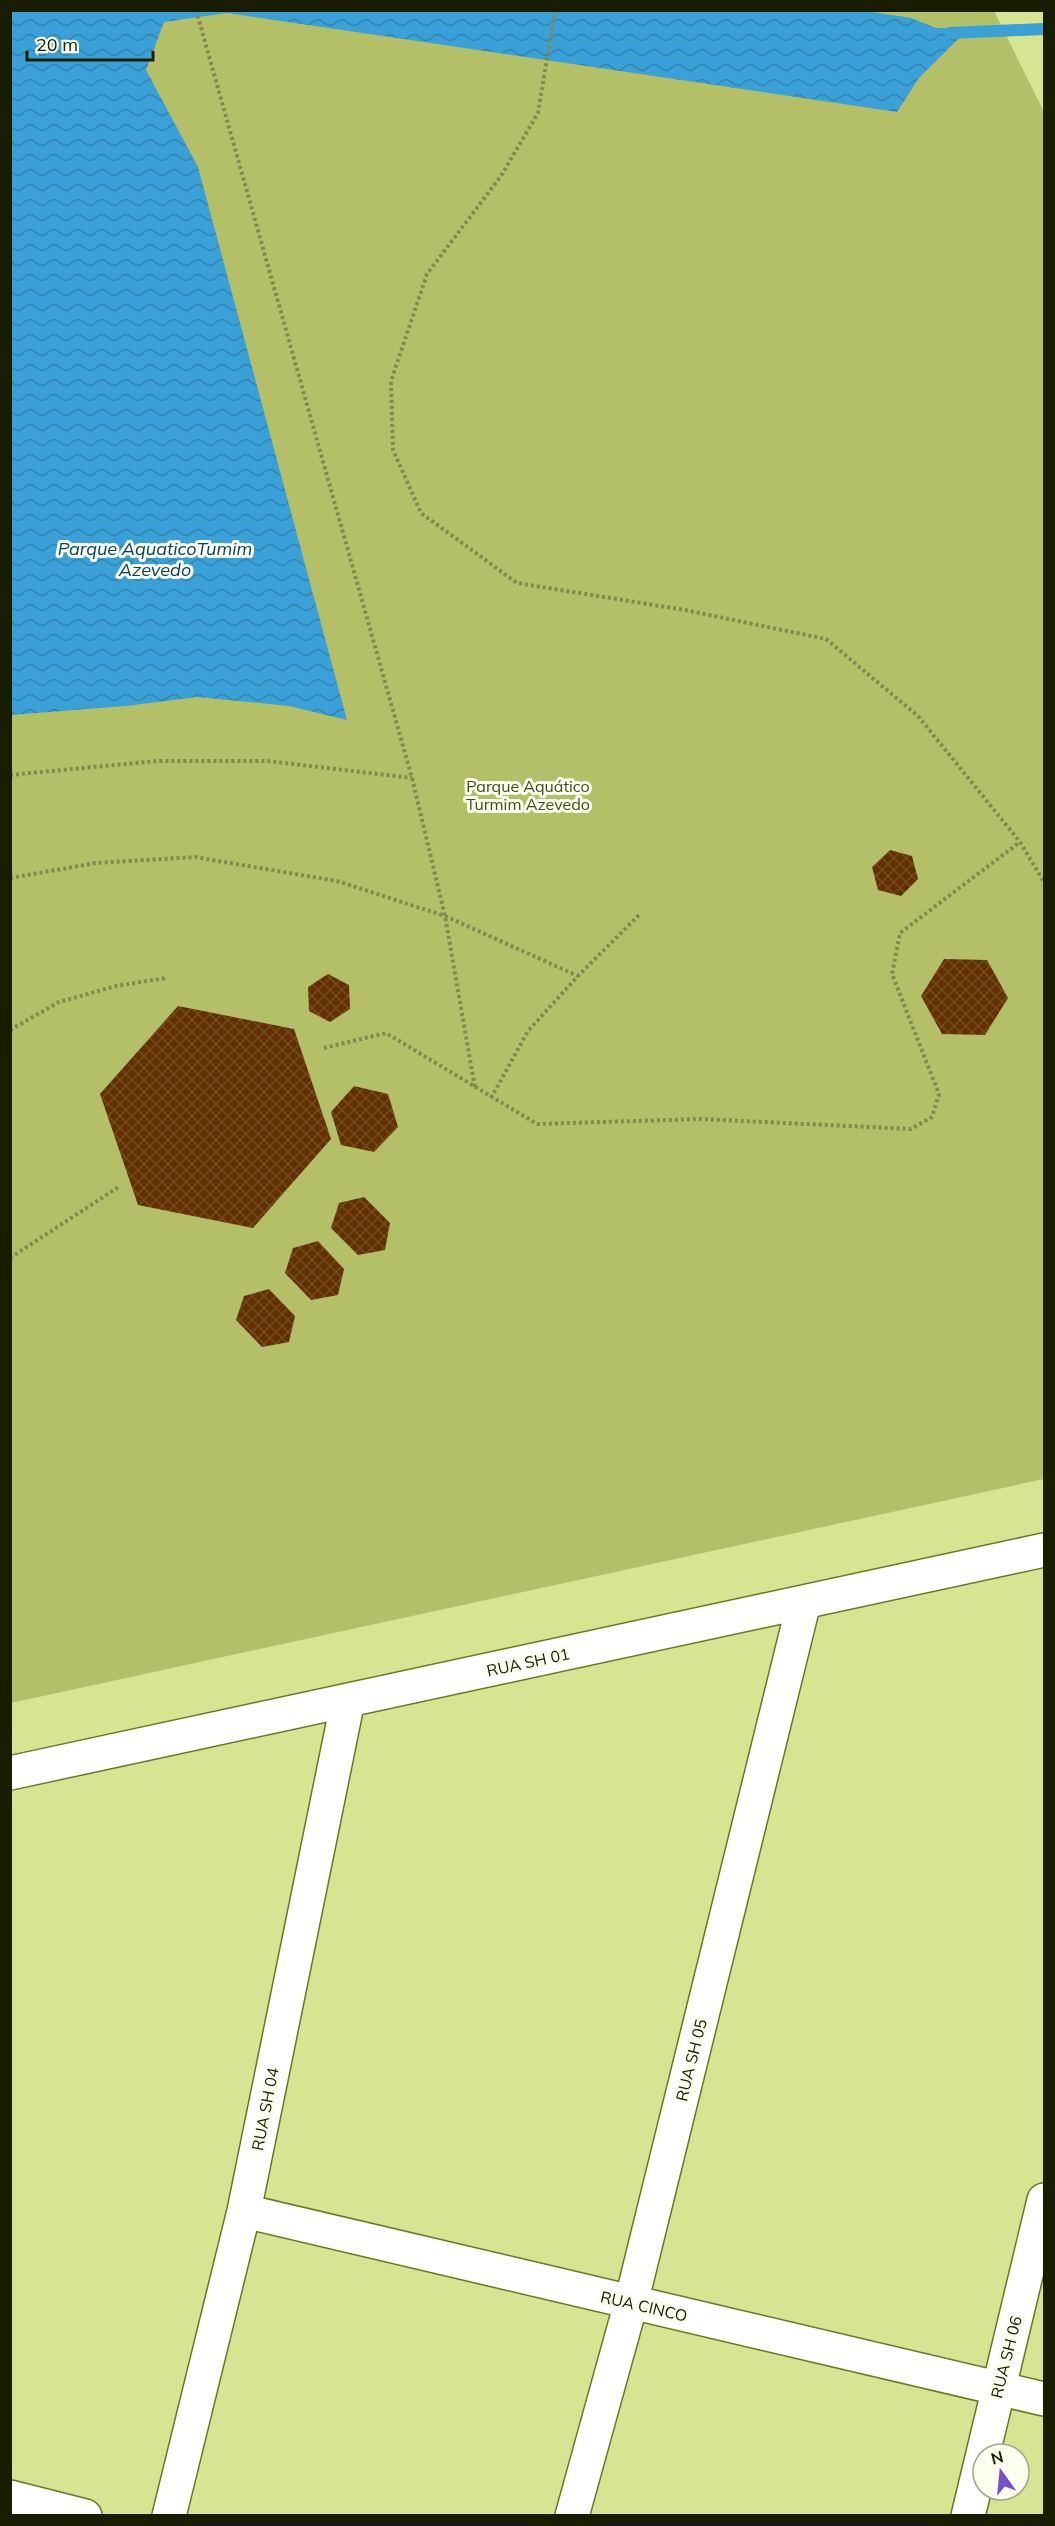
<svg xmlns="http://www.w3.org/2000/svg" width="1055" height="2526" viewBox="0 0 1055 2526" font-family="Mulish,sans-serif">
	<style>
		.green { fill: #b3c067 }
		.water { fill: url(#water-waves) }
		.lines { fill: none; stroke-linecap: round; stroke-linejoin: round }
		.stream { stroke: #3aa1d8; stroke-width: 12 }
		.building { fill: url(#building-cross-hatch) }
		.minor-casing { stroke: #6c7621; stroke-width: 36 }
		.path { stroke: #80894f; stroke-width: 4; stroke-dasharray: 3 3; stroke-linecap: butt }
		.minor { stroke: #fff; stroke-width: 33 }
		.labels { text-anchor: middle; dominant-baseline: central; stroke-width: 6; stroke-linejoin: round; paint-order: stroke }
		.park-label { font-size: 16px; fill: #444b17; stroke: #fbfeee }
		.street-label { font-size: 16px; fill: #191d00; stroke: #fbfeee }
		.water-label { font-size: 18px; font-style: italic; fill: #07435f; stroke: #fbfeee }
	</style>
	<defs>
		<pattern id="water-waves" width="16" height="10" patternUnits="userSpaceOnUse" patternTransform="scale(1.5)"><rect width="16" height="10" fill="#3aa1d8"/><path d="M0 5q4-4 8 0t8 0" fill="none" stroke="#3083ad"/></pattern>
		<pattern id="building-cross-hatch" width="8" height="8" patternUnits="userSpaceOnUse" patternTransform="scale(1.5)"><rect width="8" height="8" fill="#633000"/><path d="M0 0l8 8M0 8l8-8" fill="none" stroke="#744c24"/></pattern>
	</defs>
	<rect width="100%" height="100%" fill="#d7e491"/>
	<!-- green -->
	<path class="green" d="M 10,11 L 994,11 L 1044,112 L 1044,1479 L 11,1703 Z"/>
	<!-- water -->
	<path class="water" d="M 860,10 L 911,18 L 936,28 L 969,28 L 919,78 L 897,112 L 227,13 L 164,22 L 146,70 L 198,167 L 347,720 L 289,706 L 197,697 L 126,706 L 11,715 L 11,11 Z"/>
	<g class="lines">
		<!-- stream -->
		<path class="stream" d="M 950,33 L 1044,29"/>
	</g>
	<!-- building -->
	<path class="building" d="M 890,850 L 912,856 L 918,879 L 901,896 L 878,890 L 872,867 Z
		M 944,959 L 987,960 L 1008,998 L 985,1035 L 942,1034 L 921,996 Z
		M 328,974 L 349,985 L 350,1009 L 330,1022 L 309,1011 L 308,987 Z
		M 178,1006 L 294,1029 L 331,1139 L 253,1228 L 138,1205 L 100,1094 Z
		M 354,1086 L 388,1094 L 398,1127 L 374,1152 L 341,1145 L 331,1112 Z
		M 364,1197 L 390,1223 L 385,1250 L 358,1255 L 331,1228 L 339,1203 Z
		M 318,1241 L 344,1269 L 338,1295 L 311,1300 L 285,1273 L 293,1248 Z
		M 269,1289 L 295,1316 L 289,1342 L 262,1347 L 236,1320 L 244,1296 Z"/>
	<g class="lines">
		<defs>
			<path id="minor" d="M 10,1773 L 1044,1550
				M 244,2211 L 1044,2399
				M 10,2497 L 85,2516
				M 169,2516 L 244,2211 L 348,1700
				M 572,2516 L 631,2303 L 804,1602
				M 968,2516 L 1044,2200"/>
		</defs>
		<!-- minor casing -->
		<use href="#minor" class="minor-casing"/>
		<!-- path -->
		<path class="path" d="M 196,10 L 412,778 L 445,916 L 475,1088
			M 555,10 L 538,113 L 501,176 L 427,274 L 391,381 L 393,450 L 421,513 L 517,583 L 685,610 L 826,639 L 918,716 L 1020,842 L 1044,882
			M 10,775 L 157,761 L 268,761 L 412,778
			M 10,878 L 96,863 L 195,857 L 337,881 L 445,916 L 578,976
			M 10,1030 L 59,1002 L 116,986 L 166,978
			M 324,1048 L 386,1033 L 537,1124 L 701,1119 L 911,1129 L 932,1117 L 939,1094 L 892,974 L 900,933 L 1020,842
			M 491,1098 L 528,1031 L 578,976 L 641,913
			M 10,1258 L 120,1186"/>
		<!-- minor -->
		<use href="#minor" class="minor"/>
	</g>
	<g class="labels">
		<!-- park labels -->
		<g class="park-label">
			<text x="528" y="786">Parque Aquático<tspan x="528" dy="18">Turmim Azevedo</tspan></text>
		</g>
		<!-- street labels -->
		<g class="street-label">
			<text transform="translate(528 1662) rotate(-12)">RUA SH 01</text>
			<text transform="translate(691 2060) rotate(-76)">RUA SH 05</text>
			<text transform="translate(265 2109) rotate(-79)">RUA SH 04</text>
			<text transform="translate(644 2306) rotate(13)">RUA CINCO</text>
			<text transform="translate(1006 2357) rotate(-76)">RUA SH 06</text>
		</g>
		<!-- water labels -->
		<g class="water-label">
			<text x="155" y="548">Parque AquaticoTumim<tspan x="155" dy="21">Azevedo</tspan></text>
		</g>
	</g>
	<!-- border -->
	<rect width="1055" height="2526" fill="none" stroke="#191d00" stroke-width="24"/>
	<!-- north arrow -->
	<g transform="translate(1001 2472) rotate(345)"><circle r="28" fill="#fbfeee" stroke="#a1a48f" stroke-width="1.5"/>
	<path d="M0-4.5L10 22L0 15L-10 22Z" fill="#7a50c9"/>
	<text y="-9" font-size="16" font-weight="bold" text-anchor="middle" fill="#191d00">N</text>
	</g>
	<!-- scale -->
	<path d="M27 51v9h126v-9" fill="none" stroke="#191d00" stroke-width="3"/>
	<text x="36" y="51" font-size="18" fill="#191d00" stroke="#fbfeee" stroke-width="4.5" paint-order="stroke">20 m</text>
</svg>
